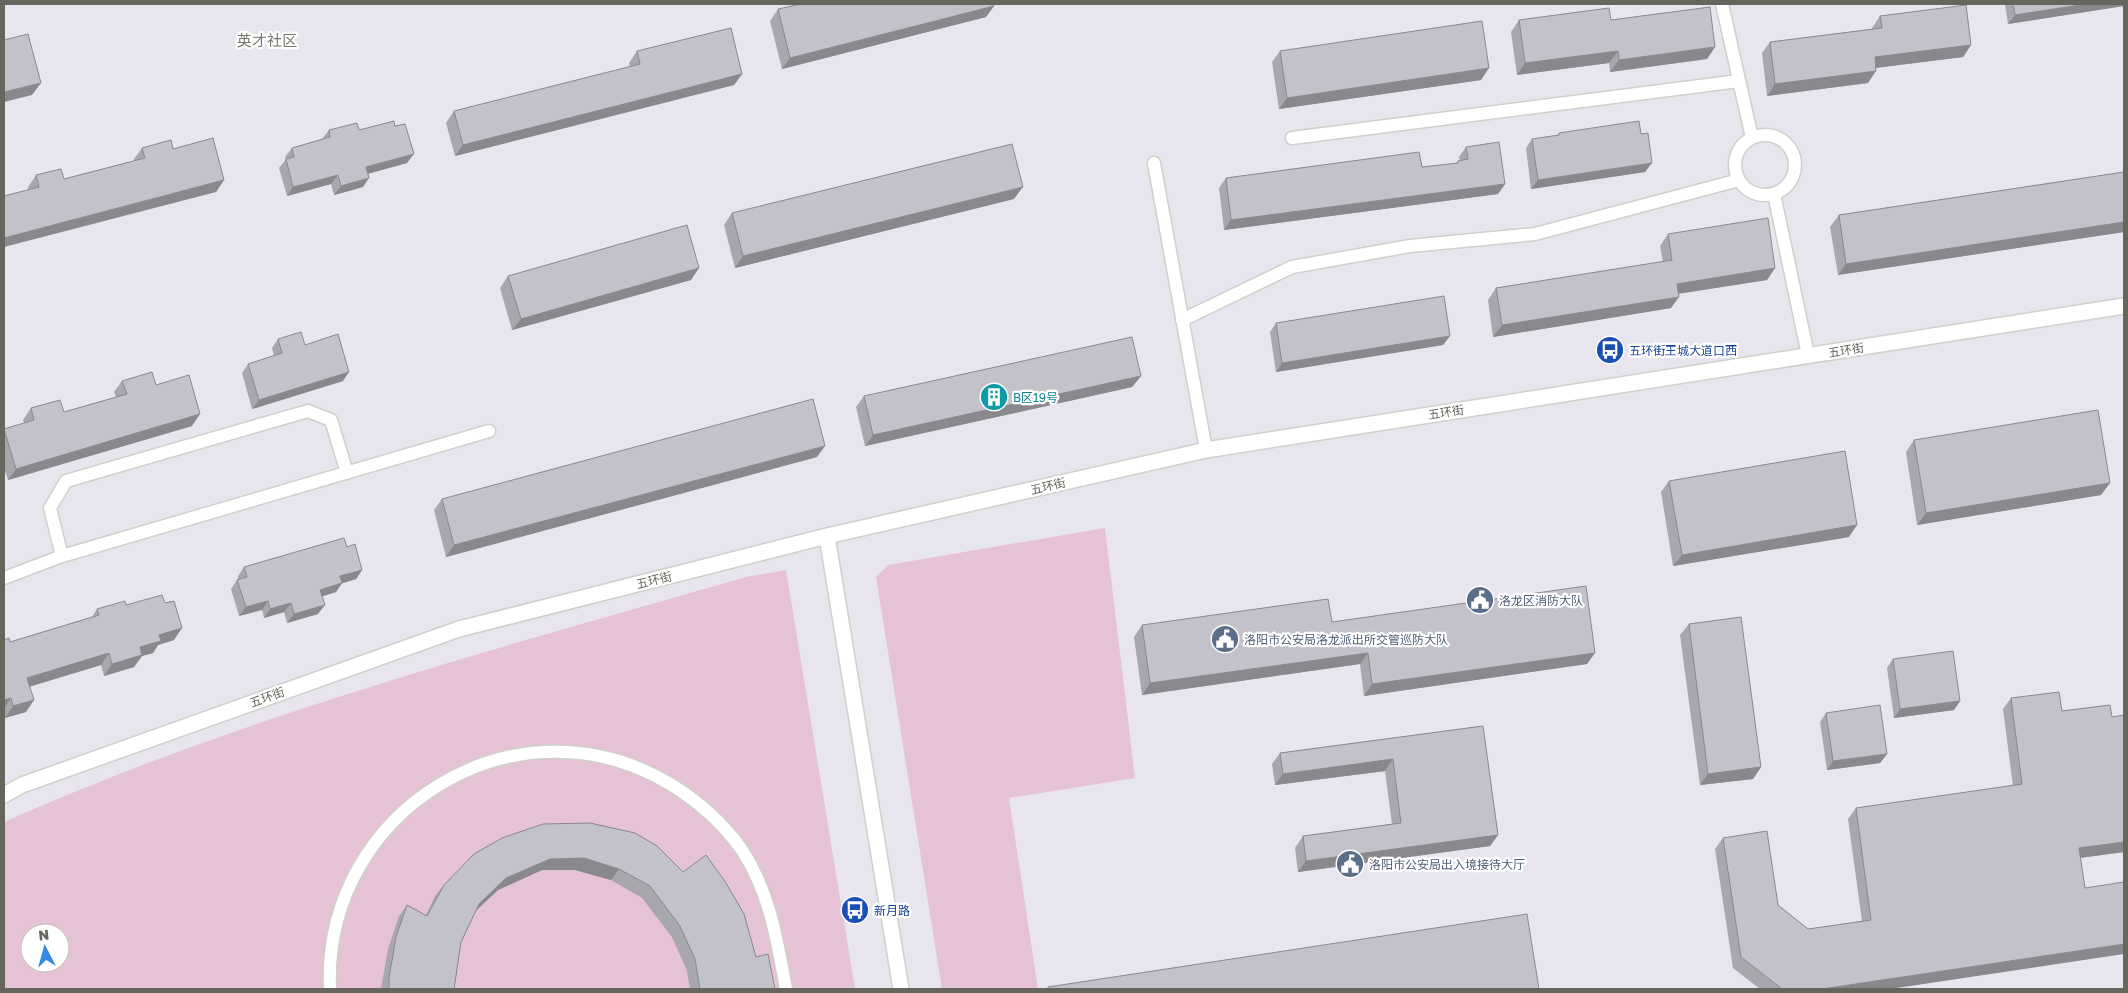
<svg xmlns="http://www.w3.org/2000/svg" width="2128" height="993" viewBox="0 0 2128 993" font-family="'Golos Text','Noto Sans SC',sans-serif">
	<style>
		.green { fill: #e6c2d6; fill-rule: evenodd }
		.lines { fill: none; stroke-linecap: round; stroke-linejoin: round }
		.service-casing { stroke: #cfd0c9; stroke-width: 15 }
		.minor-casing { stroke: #cfd0c9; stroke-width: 18 }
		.service { stroke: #fff; stroke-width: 12 }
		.minor { stroke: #fff; stroke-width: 15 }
		.wall { fill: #a8a7ae }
		.shaded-wall { fill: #88888d }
		.building { fill: #c3c2ca; stroke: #88888d }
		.labels { text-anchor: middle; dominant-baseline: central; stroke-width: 4.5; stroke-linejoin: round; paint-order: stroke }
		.transit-label { font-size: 12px; fill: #164399; stroke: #fff; text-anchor: start }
		.street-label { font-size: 12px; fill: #66665d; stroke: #fff }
		.culture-label { font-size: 12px; fill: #0d838f; stroke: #fff; text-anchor: start }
		.service-label { font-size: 12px; fill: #4e5e75; stroke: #fff; text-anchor: start }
		.quarter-label { font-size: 15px; fill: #78776e; stroke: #fff }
	</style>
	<rect width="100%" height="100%" fill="#e8e5ef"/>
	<!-- green -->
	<path class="green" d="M 1105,528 L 1135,778 L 1009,798 L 1038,989 L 942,989 L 876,577 L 888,565 Z
		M 786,570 L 855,989 L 4,989 L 4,822 C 242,716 496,649 746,577 ZM 30,933 L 60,933 L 60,963 L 30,963 Z"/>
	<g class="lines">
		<defs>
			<path id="service" d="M 1722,4 L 1752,138
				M1735 165a30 30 0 1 1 60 0a30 30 0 1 1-60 0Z
				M 1292,138 L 1739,81
				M 1154,163 L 1206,450
				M 1774,194 L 1808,355
				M 1182,320 L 1292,267 L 1410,246 L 1535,234 L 1739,180
				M 62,556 L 50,508 L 66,481 L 308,411 L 331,420 L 347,473
				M 4,578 L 62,556 L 489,431
				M 330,989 C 322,811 516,691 670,784 C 698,801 723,823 742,850 C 770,893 777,940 786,989"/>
			<path id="minor" d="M 827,536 L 901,989
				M 4,795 L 22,785 L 459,629 L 827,536 L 1206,450 L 2124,306"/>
		</defs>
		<!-- service casing -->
		<use href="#service" class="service-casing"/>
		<!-- minor casing -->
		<use href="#minor" class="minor-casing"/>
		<!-- service -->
		<use href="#service" class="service"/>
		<!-- minor -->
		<use href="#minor" class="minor"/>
	</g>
	<!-- wall -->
	<path class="wall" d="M 2005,4 L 2124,4 L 2124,6 L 2008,24 Z
		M 994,6 L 986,17 L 782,69 L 770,21 L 778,9 Z
		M 1880,16 L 1971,45 L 1963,57 L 1876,68 L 1868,83 L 1767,96 L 1762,53 L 1770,42 L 1872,29 L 1872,28 Z
		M 1519,20 L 1611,20 L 1715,47 L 1707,59 L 1610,72 L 1609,63 L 1517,75 L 1511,32 Z
		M 637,51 L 742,74 L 734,85 L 455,156 L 446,123 L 454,111 L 630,67 L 629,63 Z
		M 1280,51 L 1481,80 L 1279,109 L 1272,62 Z
		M 329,130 L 359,130 L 407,163 L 368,174 L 363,187 L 334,195 L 331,184 L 287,196 L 279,168 L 286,159 L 285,157 L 292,148 L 322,139 Z
		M 1559,133 L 1645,172 L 1531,189 L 1526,148 L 1532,139 L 1558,135 Z
		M 1466,147 L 1505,184 L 1498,194 L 1224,230 L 1219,188 L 1226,178 L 1422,167 L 1456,163 L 1458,161 L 1460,161 L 1459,157 Z
		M 142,148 L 173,149 L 224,180 L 216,192 L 28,190 L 28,187 L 36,175 L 64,179 L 134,161 L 134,159 Z
		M 2124,172 L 2124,232 L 1838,275 L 1830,227 L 1839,215 Z
		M 1014,199 L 735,268 L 724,225 L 732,213 Z
		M 1668,234 L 1775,268 L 1767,280 L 1678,294 L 1671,308 L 1493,337 L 1488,300 L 1496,288 L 1663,262 L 1660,246 Z
		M 508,276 L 691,280 L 512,330 L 500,288 Z
		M 1276,323 L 1443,345 L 1276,372 L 1270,332 Z
		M 278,339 L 305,345 L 343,381 L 252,409 L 242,373 L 248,364 L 274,356 L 272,348 Z
		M 1141,376 L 1132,387 L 865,446 L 856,407 L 864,396 Z
		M 122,381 L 156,385 L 192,426 L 8,480 L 4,468 L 4,429 L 24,423 L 23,420 L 31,408 L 64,412 L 116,397 L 114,392 Z
		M 1914,440 L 2101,495 L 1917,525 L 1906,452 Z
		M 817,457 L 446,557 L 434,510 L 442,499 Z
		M 1669,481 L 1849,537 L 1673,566 L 1661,492 Z
		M 347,547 L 362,570 L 356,579 L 342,583 L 336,592 L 322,596 L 318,614 L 287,623 L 284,612 L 264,618 L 262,610 L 239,616 L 231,589 L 237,580 L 238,579 L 238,576 L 244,567 Z
		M 126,605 L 174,640 L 158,645 L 153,653 L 142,656 L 134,667 L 104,676 L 101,665 L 30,686 L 26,712 L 5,718 L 4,714 L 4,640 L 10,642 L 92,617 L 97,609 Z
		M 1332,622 L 1587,664 L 1364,696 L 1360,664 L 1142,695 L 1134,637 L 1142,625 Z
		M 1689,624 L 1761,767 L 1753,779 L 1700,785 L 1680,635 Z
		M 1893,659 L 1960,701 L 1954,710 L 1894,718 L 1887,668 Z
		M 2011,698 L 2062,711 L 2112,717 L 2124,715 L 2124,852 L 2080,858 L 1890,989 L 1760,989 L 1733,968 L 1715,849 L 1723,838 L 1778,905 L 1808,929 L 1862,921 L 1848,819 L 1856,808 L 2013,786 L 2003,709 Z
		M 1826,713 L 1887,754 L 1880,763 L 1827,770 L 1820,722 Z
		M 1483,726 L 1498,835 L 1490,846 L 1298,872 L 1295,848 L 1303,836 L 1392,824 L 1385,771 L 1275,785 L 1272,764 L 1280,753 Z
		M 590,823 L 756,957 L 775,989 L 690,989 L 687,971 L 672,937 L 642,898 L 611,880 L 575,870 L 542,870 L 498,890 L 476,911 L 461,942 L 454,989 L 381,989 L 388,949 L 399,916 L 407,905 L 426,915 L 435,896 L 444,885 Z"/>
	<!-- shaded-wall -->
	<path class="shaded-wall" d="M 2086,4 L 2124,4 L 2124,6 L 2008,24 L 2015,15 Z
		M 994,6 L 986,17 L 782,69 L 790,58 Z
		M 1971,45 L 1963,57 L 1866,69 L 1875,57 Z
		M 1715,47 L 1707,59 L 1610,72 L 1619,60 Z
		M 1618,51 L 1609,63 L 1517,75 L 1525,63 Z
		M 1489,68 L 1481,80 L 1279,109 L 1287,98 Z
		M 1876,71 L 1868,83 L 1767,96 L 1775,84 Z
		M 742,74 L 734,85 L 455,156 L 463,145 Z
		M 41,83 L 32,95 L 4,102 L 4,92 Z
		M 414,154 L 407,163 L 359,176 L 366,167 Z
		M 1652,163 L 1645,172 L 1531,189 L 1538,180 Z
		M 338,175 L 331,184 L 287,196 L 293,187 Z
		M 369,178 L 363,187 L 334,195 L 341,186 Z
		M 224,180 L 216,192 L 4,247 L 4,238 Z
		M 1505,184 L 1498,194 L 1224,230 L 1231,220 Z
		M 1023,187 L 1014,199 L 735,268 L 743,256 Z
		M 2124,222 L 2124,232 L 1838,275 L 1846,264 Z
		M 699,268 L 691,280 L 512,330 L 521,319 Z
		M 1775,268 L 1767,280 L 1669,295 L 1677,284 Z
		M 1679,297 L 1671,308 L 1493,337 L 1502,325 Z
		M 1450,336 L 1443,345 L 1276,372 L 1282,363 Z
		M 349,372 L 343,381 L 252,409 L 259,400 Z
		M 1141,376 L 1132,387 L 865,446 L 873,435 Z
		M 200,414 L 192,426 L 8,480 L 16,469 Z
		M 825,446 L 817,457 L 446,557 L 454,545 Z
		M 2110,483 L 2101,495 L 1917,525 L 1926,513 Z
		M 1857,525 L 1849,537 L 1673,566 L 1682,555 Z
		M 362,570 L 356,579 L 334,586 L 340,576 Z
		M 342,583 L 336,592 L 314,599 L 320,590 Z
		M 268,601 L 262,610 L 239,616 L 246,607 Z
		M 291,603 L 284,612 L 264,618 L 270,609 Z
		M 325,605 L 318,614 L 287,623 L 294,614 Z
		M 182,628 L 174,640 L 158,645 L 153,653 L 142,656 L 134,667 L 104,676 L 112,664 L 159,635 Z
		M 109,653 L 101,665 L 19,690 L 27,678 Z
		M 1368,653 L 1360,664 L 1142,695 L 1150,683 Z
		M 1595,653 L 1587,664 L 1364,696 L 1372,684 Z
		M 11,698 L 4,708 L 4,700 Z
		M 34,700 L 26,712 L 5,718 L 13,706 Z
		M 1960,701 L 1954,710 L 1894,718 L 1900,709 Z
		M 1887,754 L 1880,763 L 1827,770 L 1833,761 Z
		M 1393,759 L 1385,771 L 1275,785 L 1283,774 Z
		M 1761,767 L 1753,779 L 1700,785 L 1708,774 Z
		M 1498,835 L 1490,846 L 1298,872 L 1306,861 Z
		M 2124,842 L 2124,852 L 2071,859 L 2079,848 Z
		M 584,858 L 619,869 L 611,880 L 575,870 L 542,870 L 498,890 L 471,915 L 479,904 L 506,878 L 550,859 Z
		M 2124,944 L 2124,954 L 1890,989 L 1822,989 Z"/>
	<!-- building -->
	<path class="building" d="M 801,4 L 993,4 L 994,6 L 790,58 L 778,9 Z
		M 2013,4 L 2086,4 L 2015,15 Z
		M 1966,5 L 1971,45 L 1875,57 L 1876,71 L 1775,84 L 1770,42 L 1882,28 L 1880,16 Z
		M 1710,7 L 1715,47 L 1619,60 L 1618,51 L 1525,63 L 1519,20 L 1609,8 L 1611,20 Z
		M 1482,21 L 1489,68 L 1287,98 L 1280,51 Z
		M 731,28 L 742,74 L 463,145 L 454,111 L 640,64 L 637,51 Z
		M 28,34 L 41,83 L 4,92 L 4,40 Z
		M 394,121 L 395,126 L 405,124 L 414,154 L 366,167 L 369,178 L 341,186 L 338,175 L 293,187 L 286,159 L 294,157 L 292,148 L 330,137 L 329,130 L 357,123 L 359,130 Z
		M 1639,121 L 1641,134 L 1648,133 L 1652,163 L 1538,180 L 1532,139 L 1559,135 L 1559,133 Z
		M 213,138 L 224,180 L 4,238 L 4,196 L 39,187 L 36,175 L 61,169 L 64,179 L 145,158 L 142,148 L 171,140 L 173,149 Z
		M 1499,142 L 1505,184 L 1231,220 L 1226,178 L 1419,152 L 1422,167 L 1458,163 L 1458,161 L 1468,159 L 1466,147 Z
		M 1012,144 L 1023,187 L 743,256 L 732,213 Z
		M 2124,172 L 2124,222 L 1846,264 L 1839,215 Z
		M 1768,218 L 1775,268 L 1677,284 L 1679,297 L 1502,325 L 1496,288 L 1672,260 L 1668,234 Z
		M 687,225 L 699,268 L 521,319 L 508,276 Z
		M 1444,296 L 1450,336 L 1282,363 L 1276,323 Z
		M 301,332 L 305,345 L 338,334 L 349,372 L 259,400 L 248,364 L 282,353 L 278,339 Z
		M 1132,337 L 1141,376 L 873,435 L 864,396 Z
		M 152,372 L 156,385 L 189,375 L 200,414 L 16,469 L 4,429 L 34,420 L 31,408 L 60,400 L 64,412 L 127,394 L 122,381 Z
		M 813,399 L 825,446 L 454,545 L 442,499 Z
		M 2098,410 L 2110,483 L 1926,513 L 1914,440 Z
		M 1845,451 L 1857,525 L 1682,555 L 1669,481 Z
		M 344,538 L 347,547 L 355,544 L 362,570 L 340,576 L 342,583 L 320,590 L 325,605 L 294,614 L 291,603 L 270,609 L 268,601 L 246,607 L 237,580 L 247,577 L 244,567 Z
		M 1586,586 L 1595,653 L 1372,684 L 1368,653 L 1150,683 L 1142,625 L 1328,599 L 1332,622 Z
		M 162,595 L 165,603 L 174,601 L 182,628 L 159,635 L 161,641 L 140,647 L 142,655 L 112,664 L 109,653 L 27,678 L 34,700 L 13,706 L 11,698 L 4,700 L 4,640 L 9,638 L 10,642 L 99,615 L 97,609 L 125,601 L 126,605 Z
		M 1741,617 L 1761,767 L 1708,774 L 1689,624 Z
		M 1953,651 L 1960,701 L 1900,709 L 1893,659 Z
		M 2059,692 L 2062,711 L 2110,705 L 2112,717 L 2124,715 L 2124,842 L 2079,848 L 2085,888 L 2124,882 L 2124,944 L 1822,989 L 1782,989 L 1741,957 L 1723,838 L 1767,831 L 1778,905 L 1808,929 L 1871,920 L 1856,808 L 2022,784 L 2011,698 Z
		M 1880,705 L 1887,754 L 1833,761 L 1826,713 Z
		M 1483,726 L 1498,835 L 1306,861 L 1303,836 L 1401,823 L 1393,759 L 1283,774 L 1280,753 Z
		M 590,823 L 635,833 L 657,846 L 683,872 L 706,855 L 726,883 L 744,914 L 756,957 L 768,954 L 775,989 L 700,989 L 695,959 L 680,926 L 650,886 L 619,869 L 584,858 L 550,859 L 506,878 L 479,904 L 461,942 L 454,989 L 389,989 L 389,978 L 396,937 L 407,905 L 427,916 L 444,885 L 474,854 L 502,838 L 543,824 Z
		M 1527,914 L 1539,989 L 1048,989 L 1048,987 Z"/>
	<!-- icons -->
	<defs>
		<symbol id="bus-disc" viewBox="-11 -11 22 22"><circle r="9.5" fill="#1a4fb4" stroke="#fff"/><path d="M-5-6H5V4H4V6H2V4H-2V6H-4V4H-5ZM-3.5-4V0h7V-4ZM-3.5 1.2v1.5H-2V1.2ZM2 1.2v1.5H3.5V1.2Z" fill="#fff"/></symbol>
		<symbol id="building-disc" viewBox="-11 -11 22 22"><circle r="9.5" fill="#0f9aa8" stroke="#fff"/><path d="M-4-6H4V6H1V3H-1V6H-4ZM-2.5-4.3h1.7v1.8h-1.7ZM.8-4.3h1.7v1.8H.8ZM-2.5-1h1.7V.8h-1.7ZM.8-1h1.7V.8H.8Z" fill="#fff"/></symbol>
		<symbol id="civic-disc" viewBox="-11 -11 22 22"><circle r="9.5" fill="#5c6f8a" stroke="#fff"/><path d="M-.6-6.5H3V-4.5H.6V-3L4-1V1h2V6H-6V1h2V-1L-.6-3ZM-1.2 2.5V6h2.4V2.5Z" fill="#fff"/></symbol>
	</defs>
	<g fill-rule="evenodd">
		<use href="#bus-disc" x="1594" y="334" width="32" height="32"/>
		<use href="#building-disc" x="978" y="381" width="32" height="32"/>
		<use href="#civic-disc" x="1464" y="584" width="32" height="32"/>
		<use href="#civic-disc" x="1209" y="623" width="32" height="32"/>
		<use href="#civic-disc" x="1334" y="848" width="32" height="32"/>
		<use href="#bus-disc" x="839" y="894" width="32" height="32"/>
	</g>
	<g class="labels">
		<!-- transit labels -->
		<g class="transit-label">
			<text x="1629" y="350">五环街王城大道口西</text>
			<text x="874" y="910">新月路</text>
		</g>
		<!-- street labels -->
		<g class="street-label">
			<text transform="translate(1846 350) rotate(-9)">五环街</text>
			<text transform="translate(1446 412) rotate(-9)">五环街</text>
			<text transform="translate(1048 486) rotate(-13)">五环街</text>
			<text transform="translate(654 580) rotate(-14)">五环街</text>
			<text transform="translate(267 697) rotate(-20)">五环街</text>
		</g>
		<!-- culture labels -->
		<g class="culture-label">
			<text x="1013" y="397">B区19号</text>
		</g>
		<!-- service labels -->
		<g class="service-label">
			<text x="1499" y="600">洛龙区消防大队</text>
			<text x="1244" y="639">洛阳市公安局洛龙派出所交管巡防大队</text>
			<text x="1369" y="864">洛阳市公安局出入境接待大厅</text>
		</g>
		<!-- quarter labels -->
		<g class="quarter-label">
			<text x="267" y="40">英才社区</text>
		</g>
	</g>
	<!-- border -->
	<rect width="2128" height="993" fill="none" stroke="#66665d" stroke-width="10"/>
	<!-- north arrow -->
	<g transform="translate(45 948) rotate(354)"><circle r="24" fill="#ffffff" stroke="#c2c2be"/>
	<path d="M0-4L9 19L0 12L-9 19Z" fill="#3489e7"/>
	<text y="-8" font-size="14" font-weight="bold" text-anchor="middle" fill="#66665d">N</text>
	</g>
</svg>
